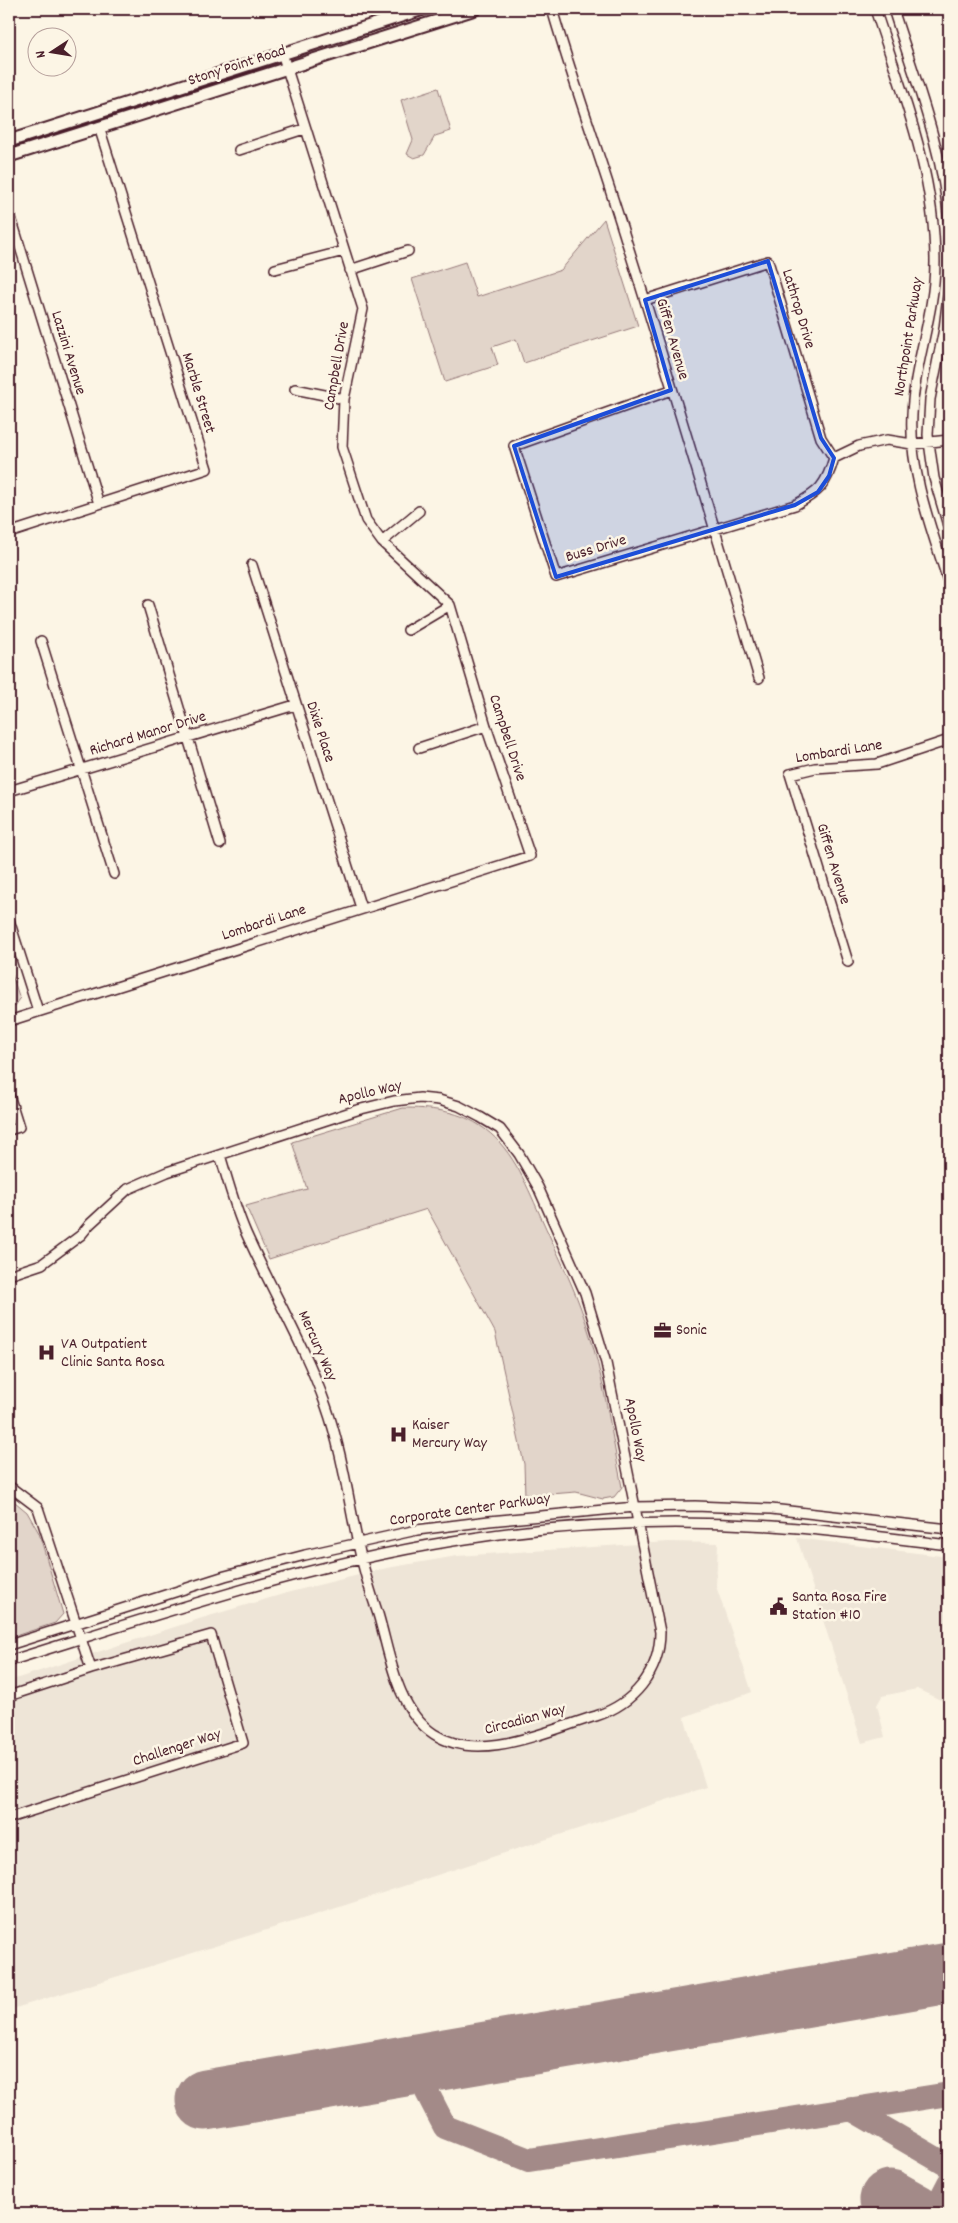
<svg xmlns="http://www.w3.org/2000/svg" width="958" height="2223" viewBox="0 0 958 2223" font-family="Dekko,sans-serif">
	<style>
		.built { fill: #eee5d7 }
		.green { fill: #e2d5ca; stroke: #967a7a }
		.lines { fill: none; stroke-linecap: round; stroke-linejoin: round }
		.taxiway { stroke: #a38a88; stroke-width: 24 }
		.runway { stroke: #a38a88; stroke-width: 61 }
		.minor-casing { stroke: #4a1f2b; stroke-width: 12 }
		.major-casing { stroke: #4a1f2b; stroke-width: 15 }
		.minor { stroke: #fcf5e5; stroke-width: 9 }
		.major { stroke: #fcf5e5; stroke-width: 11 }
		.marked { fill: #1d4ed8; fill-opacity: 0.2; stroke: #1d4ed8; stroke-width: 4; stroke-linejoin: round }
		.labels { text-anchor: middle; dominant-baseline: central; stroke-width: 5; stroke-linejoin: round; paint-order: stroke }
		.street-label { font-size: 16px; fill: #4a1f2b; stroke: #fcf5e5 }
		.poi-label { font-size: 16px; fill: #4a1f2b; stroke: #fcf5e5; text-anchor: start }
	</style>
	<rect width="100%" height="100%" fill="#fcf5e5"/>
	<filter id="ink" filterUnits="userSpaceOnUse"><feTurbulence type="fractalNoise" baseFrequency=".02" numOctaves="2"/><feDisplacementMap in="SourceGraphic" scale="10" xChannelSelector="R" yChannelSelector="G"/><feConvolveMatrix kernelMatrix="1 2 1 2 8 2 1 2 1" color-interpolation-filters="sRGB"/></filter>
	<g filter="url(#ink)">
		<!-- built -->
		<path class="built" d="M 797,1538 L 949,1557 L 949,1704 L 917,1689 L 882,1696 L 877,1705 L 885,1737 L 862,1743 Z
			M 668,1542 L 718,1543 L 716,1586 L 752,1692 L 684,1717 L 706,1787 L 318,1914 L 9,2010 L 9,1681 L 199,1619 L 290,1592 L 387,1568 L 457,1556 Z"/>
		<!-- green -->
		<path class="green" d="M 438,88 L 451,131 L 435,136 L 424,155 L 414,158 L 407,154 L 413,140 L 401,100 Z
			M 604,219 L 638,326 L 524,363 L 516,339 L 492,347 L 498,365 L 445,382 L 412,279 L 465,262 L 477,297 L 561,270 Z
			M 9,966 L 20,999 L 15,1006 L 9,1008 Z
			M 403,1108 C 429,1108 456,1110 479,1125 C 511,1145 525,1182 540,1215 C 556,1251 574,1286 586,1323 C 604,1376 611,1433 622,1487 L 614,1497 L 603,1499 L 576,1492 L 525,1496 L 524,1464 L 495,1332 L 427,1209 L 269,1259 L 246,1206 L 307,1189 L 292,1142 Z
			M 9,1497 L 27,1512 L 39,1533 L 63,1614 L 55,1623 L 9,1638 Z"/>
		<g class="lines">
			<!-- taxiway -->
			<path class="taxiway" d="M 413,2065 L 445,2127 L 529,2160 L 949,2094
				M 851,2109 L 949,2166
				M 933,2214 L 949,2183"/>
			<!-- runway -->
			<path class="runway" d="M 206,2100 L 949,1973
				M 890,2200 L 915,2214"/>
			<defs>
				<path id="minor" d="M 552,9 C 575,88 603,165 627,243 C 673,388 716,533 759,678
					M 875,9 C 902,92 935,173 935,262 C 935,314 914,363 912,415 C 909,473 932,530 949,584
					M 893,9 C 915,79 943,149 949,223
					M 239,150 L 304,129
					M 9,211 L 99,504
					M 275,269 L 344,251
					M 350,270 L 408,251
					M 949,287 L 944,329 L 930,399 L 928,435 L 934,478 L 949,529
					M 645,300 L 768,261 L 821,438 L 834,458
					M 295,389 L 344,399
					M 671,390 L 514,446 L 556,577 L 795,505 C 819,492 826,486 834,458 L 859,446 L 887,440 L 912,444 L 949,440
					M 9,533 L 207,469 L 99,127
					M 382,542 L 419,511
					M 252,565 L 361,908
					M 148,605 L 220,844
					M 408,630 L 450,605
					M 41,641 L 114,874
					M 419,748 L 486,726
					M 9,791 L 295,705
					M 9,920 L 38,1011
					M 848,962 L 790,774 L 815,768 L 877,764 L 949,740
					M 9,1021 L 530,856 L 486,726 L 450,605 L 382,542 L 366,520 L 342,447 L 344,399 L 363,309 L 282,53
					M 9,1095 L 19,1127 L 9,1130
					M 9,1275 L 42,1264 L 81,1235 L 90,1224 L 128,1189 L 167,1172 L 357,1110 L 394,1101 L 420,1098 L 439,1100 L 459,1106 L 480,1117 L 500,1129 L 519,1154 L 538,1187 L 585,1293 L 606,1363 L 660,1632 C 660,1673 633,1704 596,1716 C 548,1730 480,1764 434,1734 C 396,1709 390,1654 378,1614 C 370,1591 363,1568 358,1544 C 348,1498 342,1451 326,1406 C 305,1346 272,1291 246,1233 C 235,1208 228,1181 220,1155
					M 9,1486 L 38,1508 L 91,1669
					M 9,1645 L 225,1576 L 305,1555 L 417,1530 L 489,1521 L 635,1507 L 695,1506 L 771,1509 L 949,1529
					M 9,1661 C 164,1613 317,1560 479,1537 C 573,1523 677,1520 772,1526 C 831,1530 890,1538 949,1545
					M 9,1696 L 91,1669 L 211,1635 L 243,1743 L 9,1818"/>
				<path id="major" d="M 9,141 L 423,9
					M 9,156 L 475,9"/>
			</defs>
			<!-- minor casing -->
			<use href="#minor" class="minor-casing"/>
			<!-- major casing -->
			<use href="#major" class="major-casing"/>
			<!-- minor -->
			<use href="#minor" class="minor"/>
			<!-- major -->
			<use href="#major" class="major"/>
		</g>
	</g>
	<!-- marked area -->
	<path class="marked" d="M 768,261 L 821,438 L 834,458 L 829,476 L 818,492 L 795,505 L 556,577 L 514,446 L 671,390 L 645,300 Z"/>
	<!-- icons -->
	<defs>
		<symbol id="office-bare" viewBox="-9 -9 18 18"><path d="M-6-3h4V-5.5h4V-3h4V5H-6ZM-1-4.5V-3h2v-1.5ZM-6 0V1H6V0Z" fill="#4a1f2b" stroke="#fcf5e5" stroke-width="2.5" paint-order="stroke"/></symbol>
		<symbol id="hospital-bare" viewBox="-9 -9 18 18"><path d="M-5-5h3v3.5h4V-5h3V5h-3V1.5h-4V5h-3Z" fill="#4a1f2b" stroke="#fcf5e5" stroke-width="2.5" paint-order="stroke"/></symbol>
		<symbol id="civic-bare" viewBox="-9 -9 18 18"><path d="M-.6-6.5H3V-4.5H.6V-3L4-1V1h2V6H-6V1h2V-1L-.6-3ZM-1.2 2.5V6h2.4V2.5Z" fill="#4a1f2b" stroke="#fcf5e5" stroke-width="2.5" paint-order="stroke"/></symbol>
	</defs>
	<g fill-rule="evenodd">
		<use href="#office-bare" x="650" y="1318" width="25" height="25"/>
		<use href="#hospital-bare" x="34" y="1340" width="25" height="25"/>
		<use href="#hospital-bare" x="386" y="1422" width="25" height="25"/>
		<use href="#civic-bare" x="766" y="1594" width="25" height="25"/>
	</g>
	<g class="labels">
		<!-- street labels -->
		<g class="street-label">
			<text transform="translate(237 66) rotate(-18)">Stony Point Road</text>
			<text transform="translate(798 309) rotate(73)">Lathrop Drive</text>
			<text transform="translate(909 337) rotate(-81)">Northpoint Parkway</text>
			<text transform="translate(672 339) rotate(74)">Giffen Avenue</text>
			<text transform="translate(68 353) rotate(73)">Lazzini Avenue</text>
			<text transform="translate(337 366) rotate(-80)">Campbell Drive</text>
			<text transform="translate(198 393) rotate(73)">Marble Street</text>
			<text transform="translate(596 549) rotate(-17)">Buss Drive</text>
			<text transform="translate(320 732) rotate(72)">Dixie Place</text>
			<text transform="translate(148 734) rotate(-17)">Richard Manor Drive</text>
			<text transform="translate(507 738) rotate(72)">Campbell Drive</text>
			<text transform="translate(839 752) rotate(-9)">Lombardi Lane</text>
			<text transform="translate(833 864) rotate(73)">Giffen Avenue</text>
			<text transform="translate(264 923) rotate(-18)">Lombardi Lane</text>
			<text transform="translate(370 1093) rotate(-13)">Apollo Way</text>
			<text transform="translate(317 1346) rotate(66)">Mercury Way</text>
			<text transform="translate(635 1430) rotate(79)">Apollo Way</text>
			<text transform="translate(470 1510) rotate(-8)">Corporate Center Parkway</text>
			<text transform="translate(525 1720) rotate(-15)">Circadian Way</text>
			<text transform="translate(177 1748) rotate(-18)">Challenger Way</text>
		</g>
		<!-- poi labels -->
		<g class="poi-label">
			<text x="676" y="1330">Sonic</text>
			<text x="61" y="1344">VA Outpatient<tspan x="61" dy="18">Clinic Santa Rosa</tspan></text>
			<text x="412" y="1425">Kaiser<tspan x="412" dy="18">Mercury Way</tspan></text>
			<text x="792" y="1597">Santa Rosa Fire<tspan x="792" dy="18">Station #10</tspan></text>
		</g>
	</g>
	<!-- margin -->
	<rect width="958" height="2223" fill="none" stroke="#fcf5e5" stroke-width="30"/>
	<rect x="15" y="15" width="928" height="2193" fill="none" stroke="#4a1f2b" stroke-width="2" filter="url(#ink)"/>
	<!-- north arrow -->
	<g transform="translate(52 52) rotate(258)"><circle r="24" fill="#fcf5e5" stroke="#b59f9b"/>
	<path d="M0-4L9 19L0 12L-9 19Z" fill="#4a1f2b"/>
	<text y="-8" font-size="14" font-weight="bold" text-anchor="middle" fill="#4a1f2b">N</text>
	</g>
</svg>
